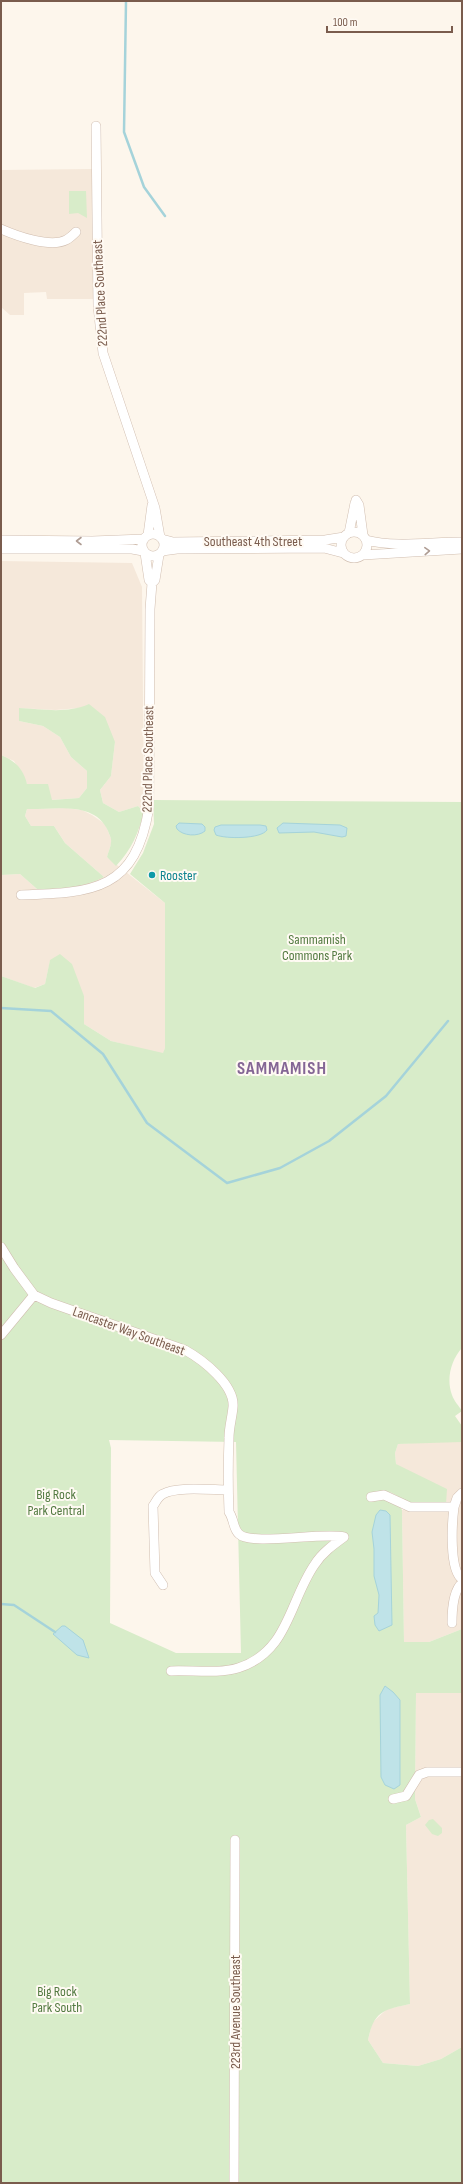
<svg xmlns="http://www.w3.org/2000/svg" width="463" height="2184" viewBox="0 0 463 2184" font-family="'Sofia Sans Condensed',sans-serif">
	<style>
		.residential { fill: #f5e8da }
		.green { fill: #d8ecc9; fill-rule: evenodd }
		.water { fill: #bfe3e8; stroke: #a5d3da }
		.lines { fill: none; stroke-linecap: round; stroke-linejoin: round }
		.stream { stroke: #a5d3da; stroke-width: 2.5 }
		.minor-casing { stroke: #d1beb0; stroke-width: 10 }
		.minor { stroke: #fff; stroke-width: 9 }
		.oneway { stroke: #af9d94 }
		.culture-dot { fill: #0f9aa8; stroke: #fffaf3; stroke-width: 1.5 }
		.labels { text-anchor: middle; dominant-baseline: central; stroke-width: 4; stroke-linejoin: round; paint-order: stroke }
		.street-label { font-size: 14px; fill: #7a5c4d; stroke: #fffaf3 }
		.culture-label { font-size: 14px; fill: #0d838f; stroke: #fffaf3; text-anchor: start }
		.park-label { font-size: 14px; fill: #537a41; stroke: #fffaf3 }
		.district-label { font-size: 18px; font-weight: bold; letter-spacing: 1px; fill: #846695; stroke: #fffaf3 }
	</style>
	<rect width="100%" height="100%" fill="#fdf6ec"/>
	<!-- residential -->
	<path class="residential" d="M 93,169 L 94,299 L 47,299 L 46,292 L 24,293 L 24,315 L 10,315 L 1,307 L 1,170 Z
		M 1,561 L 132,563 L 142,587 L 144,812 L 138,806 L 119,812 L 103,803 L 100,790 L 111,776 L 115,742 L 79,708 L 55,710 L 19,708 L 19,721 L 43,726 L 60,737 L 71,757 L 87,771 L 87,788 L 79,798 L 51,800 L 27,784 L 14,761 L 1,755 Z
		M 66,808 L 82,810 L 92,815 L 105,824 L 112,841 L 107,857 L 165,903 L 165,1048 L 163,1054 L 111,1041 L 84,1024 L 84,996 L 50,961 L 45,984 L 34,988 L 1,976 L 1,875 L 20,874 L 37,889 L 104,877 L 65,843 L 54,826 L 31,826 L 25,816 L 27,809 Z
		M 444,1441 L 462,1442 L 462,1629 L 429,1642 L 404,1642 L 402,1510 L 444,1511 L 396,1464 L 395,1453 L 398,1444 Z
		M 416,1693 L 462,1693 L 462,2047 L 441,2059 L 418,2066 L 383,2063 L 368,2040 L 372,2023 L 387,2009 L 410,2004 L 406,1825 L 421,1817 L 415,1799 Z"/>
	<!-- green -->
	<path class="green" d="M 69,191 L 86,191 L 87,218 L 78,213 L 69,214 Z
		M 89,704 L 105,717 L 115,742 L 111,776 L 100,790 L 103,803 L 119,812 L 138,806 L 144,812 C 138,834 132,849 116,866 L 107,857 C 108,852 111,847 111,842 C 112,839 109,834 108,831 C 95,800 52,810 27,809 L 25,816 L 31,826 L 54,826 L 65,843 L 104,877 C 83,888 61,889 37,889 L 20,874 L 1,875 L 1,755 C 15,761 23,768 27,784 L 48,784 L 52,800 L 79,798 L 87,788 L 87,771 L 71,757 L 60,737 L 43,726 L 19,721 L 19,708 C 42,709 67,714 89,704 Z
		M 153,800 L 462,802 L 462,1348 C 451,1360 446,1379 452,1395 C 454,1401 459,1406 462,1411 L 455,1416 L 462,1426 L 462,1442 L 398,1444 L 395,1453 L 396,1464 L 447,1489 L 446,1504 L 411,1503 L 390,1492 L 402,1510 L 404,1642 L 429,1642 L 462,1629 L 462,1693 L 416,1693 L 415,1799 L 421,1817 L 406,1825 L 410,2004 C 383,2010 374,2011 368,2040 L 383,2063 L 418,2066 L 441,2059 L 462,2047 L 462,2183 L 1,2183 L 1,976 L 35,988 L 45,984 L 50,960 L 60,954 L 72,964 L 84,996 L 84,1024 L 111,1041 L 163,1053 L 165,1048 L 165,903 L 130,874 L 143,853 L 154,824 ZM 109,1440 L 236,1442 L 241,1653 L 176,1653 L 110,1623 L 111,1448 Z
		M 433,1819 L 442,1828 L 442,1833 L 438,1836 L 432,1834 L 425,1825 L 429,1820 Z"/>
	<!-- water -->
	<path class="water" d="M 179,823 L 202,824 L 205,827 L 205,831 C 198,837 183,836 177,829 L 176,826 Z
		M 283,823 L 340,825 L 347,828 L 346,836 L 342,837 L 314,832 L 279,833 L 277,828 Z
		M 221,825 L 260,825 L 266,826 L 267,830 C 261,839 226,839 216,835 L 214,830 L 215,827 Z
		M 380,1510 L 386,1511 L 390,1515 L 392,1625 L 379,1631 L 375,1625 L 374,1616 L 378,1613 L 379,1595 L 374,1576 L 374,1549 L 372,1532 L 376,1515 Z
		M 62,1626 L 65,1626 L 83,1640 L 89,1658 L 77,1655 L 53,1634 Z
		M 385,1686 L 393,1692 L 400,1700 L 400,1785 L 394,1789 L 385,1785 L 381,1777 L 380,1695 Z"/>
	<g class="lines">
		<!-- stream -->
		<path class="stream" d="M 126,1 L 124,132 L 144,187 L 165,216
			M 1,1008 L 51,1011 L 103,1054 L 147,1123 L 227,1183 L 280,1168 L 329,1141 L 386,1096 L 448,1021
			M 1,1604 L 14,1605 L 55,1632"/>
		<defs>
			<path id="minor" d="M 96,126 L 98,306 L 103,353 L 155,508 L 160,537
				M 1,229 C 17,236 50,248 66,240 C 70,238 73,235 76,232
				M 356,500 L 359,505 L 363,535
				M341 545a13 13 0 1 1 26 0a13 13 0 1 1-26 0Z
				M 349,533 L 355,503
				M142 545a11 11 0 1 1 22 0a11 11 0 1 1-22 0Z
				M 148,535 L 152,505
				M 162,539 L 173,542 L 325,540 L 344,537
				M 1,540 L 92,541 L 144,539
				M 366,540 C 396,548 430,542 462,542
				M 1,549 L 132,549 L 143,551
				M 162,551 L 177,549 L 324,548 L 343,553
				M 145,553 L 149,580 L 152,583
				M 363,555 L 462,549
				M 21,895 C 94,893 136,890 149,807 L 150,609 L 152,583 L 155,580 L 159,555
				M 1,1247 L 14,1268 L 34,1295 L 51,1303 L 185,1350 C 203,1360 235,1385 233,1407 C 232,1418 229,1427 229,1438 C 228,1463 228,1487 229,1512 C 234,1519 233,1529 239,1534 C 251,1546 322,1532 344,1537 C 333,1545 322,1553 315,1564 C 289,1601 289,1652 238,1668 C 218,1674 192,1670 171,1671
				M 1,1335 L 34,1295
				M 462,1493 L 457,1498 L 454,1507 C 452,1523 449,1570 462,1579
				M 371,1497 L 384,1495 L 410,1507 L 454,1507
				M 163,1585 L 155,1573 L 153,1506 C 156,1502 158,1496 163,1494 C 176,1486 212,1490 228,1490
				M 452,1623 C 452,1610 453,1591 462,1583
				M 393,1799 L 406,1796 L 419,1775 L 427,1772 L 462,1772
				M 234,2183 L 235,1840"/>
		</defs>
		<!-- minor casing -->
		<use href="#minor" class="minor-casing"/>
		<!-- minor -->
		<use href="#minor" class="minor"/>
	</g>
	<!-- one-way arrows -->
	<defs><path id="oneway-chevron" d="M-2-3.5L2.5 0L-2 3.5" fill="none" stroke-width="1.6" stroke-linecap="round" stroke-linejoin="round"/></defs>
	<g class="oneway">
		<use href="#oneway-chevron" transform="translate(79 541) rotate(180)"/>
		<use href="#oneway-chevron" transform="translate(427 551) rotate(-3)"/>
	</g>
	<!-- markers -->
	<circle class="culture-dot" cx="152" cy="875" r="4"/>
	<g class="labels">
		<!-- street labels -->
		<g class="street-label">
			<text transform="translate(100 293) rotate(-93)">222nd Place Southeast</text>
			<text x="253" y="541">Southeast 4th Street</text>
			<text transform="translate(148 759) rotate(-89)">222nd Place Southeast</text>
			<text transform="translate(129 1331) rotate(20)">Lancaster Way Southeast</text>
			<text transform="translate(235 2012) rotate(-90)">223rd Avenue Southeast</text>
		</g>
		<!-- culture labels -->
		<g class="culture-label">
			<text x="160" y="875">Rooster</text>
		</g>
		<!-- park labels -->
		<g class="park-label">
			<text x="317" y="939">Sammamish<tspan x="317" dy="16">Commons Park</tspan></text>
			<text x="56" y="1494">Big Rock<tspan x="56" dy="16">Park Central</tspan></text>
			<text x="57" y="1991">Big Rock<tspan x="57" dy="16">Park South</tspan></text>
		</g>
		<!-- district labels -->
		<g class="district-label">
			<text x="282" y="1068">SAMMAMISH</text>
		</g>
	</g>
	<!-- border -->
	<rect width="463" height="2184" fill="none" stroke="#7a5c4d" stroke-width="4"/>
	<!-- scale -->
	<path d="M327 26v6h125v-6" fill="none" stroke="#7a5c4d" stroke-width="2"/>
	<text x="333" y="26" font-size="12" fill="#7a5c4d" stroke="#fffaf3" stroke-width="3" paint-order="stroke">100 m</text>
</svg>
